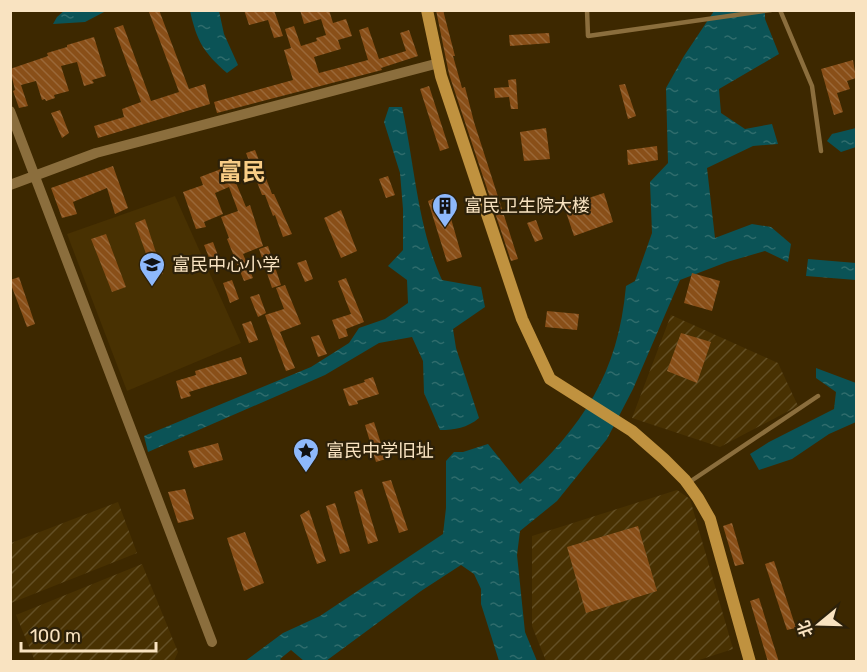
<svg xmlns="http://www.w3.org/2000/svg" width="867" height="672" viewBox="0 0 867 672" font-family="Rubik,'Noto Sans SC',sans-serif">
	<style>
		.built { fill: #483102 }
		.industrial { fill: url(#industrial-furrows) }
		.water { fill: url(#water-ripples) }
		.building { fill: url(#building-back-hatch) }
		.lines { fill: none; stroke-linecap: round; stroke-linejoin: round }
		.service { stroke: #8b6e3d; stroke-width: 4.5 }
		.tertiary { stroke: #8b6e3d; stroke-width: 10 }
		.secondary { stroke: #c0923f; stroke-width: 12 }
		.labels { text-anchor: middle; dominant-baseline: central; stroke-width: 4.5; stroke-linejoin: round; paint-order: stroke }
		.poi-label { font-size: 18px; fill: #f9e3c1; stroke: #2d210a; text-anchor: start }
		.district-label { font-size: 24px; font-weight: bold; fill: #f9cd86; stroke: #2d210a }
	</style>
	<defs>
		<pattern id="industrial-furrows" width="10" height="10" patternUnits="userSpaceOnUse" patternTransform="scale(1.5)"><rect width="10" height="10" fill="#483102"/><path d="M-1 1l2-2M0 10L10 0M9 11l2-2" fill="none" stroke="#634f25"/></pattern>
		<pattern id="water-ripples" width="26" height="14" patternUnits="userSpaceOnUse" patternTransform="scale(1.5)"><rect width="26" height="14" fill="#0b5356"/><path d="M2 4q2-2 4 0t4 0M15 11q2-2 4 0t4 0" fill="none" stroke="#2f6c6c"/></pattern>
		<pattern id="building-back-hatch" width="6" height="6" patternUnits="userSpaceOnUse" patternTransform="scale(1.5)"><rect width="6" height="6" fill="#894f18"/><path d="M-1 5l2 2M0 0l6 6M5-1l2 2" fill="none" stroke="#9a6838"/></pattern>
	</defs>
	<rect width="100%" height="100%" fill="#3d2800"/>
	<!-- built -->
	<path class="built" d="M 175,196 L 241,343 L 127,391 L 67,234 Z"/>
	<!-- industrial -->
	<path class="industrial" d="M 671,315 L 778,363 L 798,406 L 720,447 L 632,418 Z
		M 677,490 L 690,499 L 733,649 L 696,661 L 546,661 L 532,626 L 532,536 Z
		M 118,502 L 137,553 L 11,603 L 11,543 Z
		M 142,564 L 178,652 L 174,661 L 35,661 L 16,615 Z"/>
	<!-- water -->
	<path class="water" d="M 65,10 L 106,10 L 106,11 L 85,22 L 53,24 L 57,17 Z
		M 190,11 L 219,11 L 224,34 L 238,65 L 227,73 C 203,52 197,41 190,11 Z
		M 714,11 L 765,11 L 765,19 L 779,54 L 719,89 L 721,113 L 745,129 L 772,124 L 778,144 L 753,146 L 707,168 L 715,238 L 752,224 L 771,227 L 791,244 L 788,262 L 765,251 L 727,262 L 680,280 L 633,389 L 607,439 L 557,501 L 520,531 L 517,555 L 525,632 L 537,661 L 499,661 L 481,604 L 481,589 L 474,574 L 461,565 L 421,591 L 326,661 L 304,661 L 291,650 L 280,659 L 282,661 L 244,662 L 283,633 L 320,616 L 443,534 L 446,508 L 446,461 L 454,452 L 463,452 L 488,444 L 520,484 C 583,426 618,374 626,286 L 635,281 L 652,233 L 650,182 L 668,163 L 666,88 L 684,56 Z
		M 389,107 L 402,107 C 415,166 417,225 442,280 L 481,287 L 485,307 L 453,329 L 456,348 L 479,418 C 467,428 455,430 440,430 L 424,393 L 423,361 L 412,337 L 379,343 L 325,375 L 148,452 L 144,436 L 311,367 L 349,343 L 359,328 L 385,319 L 408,303 L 407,280 L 388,266 L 403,250 L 403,209 L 400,173 L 384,122 Z
		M 856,128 L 856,147 L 841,152 L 827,141 L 832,134 Z
		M 808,259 L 856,263 L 856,280 L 806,276 Z
		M 816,368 L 856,383 L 856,422 L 829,434 L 792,459 L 759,470 L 750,454 L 769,442 L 834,409 L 836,392 L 816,378 Z"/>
	<!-- building -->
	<path class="building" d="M 153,10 L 159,10 L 189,89 L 205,84 L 210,104 L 98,138 L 94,126 L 124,117 L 122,109 L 141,102 L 114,28 L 123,25 L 151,101 L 179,92 L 149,12 Z
		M 244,10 L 274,10 L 283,36 L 274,38 L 268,20 L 249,25 Z
		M 300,10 L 329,10 L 333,23 L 346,19 L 352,36 L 338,40 L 341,49 L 314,57 L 319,73 L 368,60 L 359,30 L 368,27 L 379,59 L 406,51 L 400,33 L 409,30 L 418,56 L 381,68 L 382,70 L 217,113 L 214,102 L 293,80 L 284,50 L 291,48 L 285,29 L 294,26 L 301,46 L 317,41 L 316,38 L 326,35 L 321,19 L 304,24 Z
		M 436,10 L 443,10 L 455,56 L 453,56 L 462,88 L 465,87 L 474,122 L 518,259 L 511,261 L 449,74 Z
		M 549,33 L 550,43 L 510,46 L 509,35 Z
		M 94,37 L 106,76 L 92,80 L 94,83 L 84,86 L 77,62 L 61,66 L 69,91 L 54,95 L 55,98 L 46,101 L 45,99 L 42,100 L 36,81 L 21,85 L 28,106 L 19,108 L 13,91 L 15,90 L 10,69 L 48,56 L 47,53 L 67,47 L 67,45 Z
		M 853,60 L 856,78 L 847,81 L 850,89 L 837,93 L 843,112 L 834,115 L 821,69 Z
		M 516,79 L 518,109 L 511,109 L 509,97 L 495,98 L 494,88 L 509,87 L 508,80 Z
		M 625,84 L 636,116 L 628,119 L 619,85 Z
		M 429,86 L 449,148 L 440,151 L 420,89 Z
		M 60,110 L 69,133 L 62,138 L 51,113 Z
		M 546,128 L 550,159 L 524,161 L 520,132 Z
		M 657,146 L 658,160 L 628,165 L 627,150 Z
		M 255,150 L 272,194 L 274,194 L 292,234 L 283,237 L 275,215 L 273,216 L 265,195 L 262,195 L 246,153 Z
		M 113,166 L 128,208 L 115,214 L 107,188 L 73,202 L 77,214 L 62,218 L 51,188 Z
		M 229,166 L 246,207 L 250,205 L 263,246 L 243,254 L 253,278 L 244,281 L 227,239 L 229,238 L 221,217 L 238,211 L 229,187 L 215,193 L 223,214 L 204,222 L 206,227 L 196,229 L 183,192 L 203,185 L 200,177 Z
		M 388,176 L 395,195 L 386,198 L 379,179 Z
		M 604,193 L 613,222 L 574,236 L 564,206 Z
		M 444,194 L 462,257 L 447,262 L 428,201 Z
		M 341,210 L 357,251 L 341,258 L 324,218 Z
		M 145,219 L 163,274 L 154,276 L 135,223 Z
		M 536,220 L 543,239 L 535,242 L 527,223 Z
		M 106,234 L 126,287 L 112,292 L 91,239 Z
		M 213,242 L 220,261 L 212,265 L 204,245 Z
		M 268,246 L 281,285 L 272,288 L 259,249 Z
		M 306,260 L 313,279 L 305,282 L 297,263 Z
		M 692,273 L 720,281 L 712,311 L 684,303 Z
		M 19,277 L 35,324 L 27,327 L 10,282 L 10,280 Z
		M 346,278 L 364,322 L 346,329 L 348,336 L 339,339 L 332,320 L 351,314 L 338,281 Z
		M 232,280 L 239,299 L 230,303 L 223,283 Z
		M 285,285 L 301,324 L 280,332 L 295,368 L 286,371 L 265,315 L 284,309 L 276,288 Z
		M 259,294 L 266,313 L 258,317 L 250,297 Z
		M 547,311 L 579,314 L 577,330 L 545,327 Z
		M 251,321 L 258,340 L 249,343 L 242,324 Z
		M 681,333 L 711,342 L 697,383 L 667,371 Z
		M 319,335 L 327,354 L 318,357 L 311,337 Z
		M 241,357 L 247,374 L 189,392 L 191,396 L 181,399 L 176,381 L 196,375 L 195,371 Z
		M 373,377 L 379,394 L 357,401 L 358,404 L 349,406 L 343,389 L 365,382 L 364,380 Z
		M 374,422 L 386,459 L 376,462 L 365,425 Z
		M 218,443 L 223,460 L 194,468 L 188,451 Z
		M 391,480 L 408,530 L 399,533 L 382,482 Z
		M 185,489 L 194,519 L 178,523 L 168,492 Z
		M 362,489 L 378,541 L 368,544 L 354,492 Z
		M 335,503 L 350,551 L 340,554 L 326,506 Z
		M 309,510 L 326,561 L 317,564 L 300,515 Z
		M 732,523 L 744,564 L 735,566 L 723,526 Z
		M 638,526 L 657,591 L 586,613 L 567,547 Z
		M 245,532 L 264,583 L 244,591 L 227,538 Z
		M 774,561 L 796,628 L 787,630 L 765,564 Z
		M 759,598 L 771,637 L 779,662 L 768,662 L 750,601 Z"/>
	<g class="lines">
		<!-- service -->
		<path class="service" d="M 587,10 L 588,36 L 771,10
			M 780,10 L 812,86 L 821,151
			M 688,483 L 818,396"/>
		<!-- tertiary -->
		<path class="tertiary" d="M 10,111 L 212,642
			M 10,185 L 96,153 L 439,63"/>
		<!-- secondary -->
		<path class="secondary" d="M 427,10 L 441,76 L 522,319 L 550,379 L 632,431 L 664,459 L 685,480 L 698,498 L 710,519 L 750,662"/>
	</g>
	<!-- icons -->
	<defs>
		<symbol id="building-pin" viewBox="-11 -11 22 30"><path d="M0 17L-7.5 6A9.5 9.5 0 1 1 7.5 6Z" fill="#8eb9fc" stroke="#2d210a"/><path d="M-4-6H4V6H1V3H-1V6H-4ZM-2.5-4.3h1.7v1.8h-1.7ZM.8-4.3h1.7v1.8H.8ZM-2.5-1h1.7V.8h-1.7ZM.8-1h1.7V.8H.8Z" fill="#111"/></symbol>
		<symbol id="school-pin" viewBox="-11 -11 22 30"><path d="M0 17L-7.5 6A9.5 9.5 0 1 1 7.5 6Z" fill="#8eb9fc" stroke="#2d210a"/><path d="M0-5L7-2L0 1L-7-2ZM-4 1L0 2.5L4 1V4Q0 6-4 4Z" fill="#111"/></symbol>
		<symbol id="sight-pin" viewBox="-11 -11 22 30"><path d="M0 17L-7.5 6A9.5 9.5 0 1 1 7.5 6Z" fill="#8eb9fc" stroke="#2d210a"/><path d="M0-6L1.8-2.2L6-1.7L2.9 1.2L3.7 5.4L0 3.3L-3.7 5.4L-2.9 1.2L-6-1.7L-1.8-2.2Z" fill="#111"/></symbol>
	</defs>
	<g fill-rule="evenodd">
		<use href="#building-pin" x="430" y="191" width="30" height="40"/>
		<use href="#school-pin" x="137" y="250" width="30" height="40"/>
		<use href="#sight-pin" x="291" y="436" width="30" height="40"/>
	</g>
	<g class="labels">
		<!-- poi labels -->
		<g class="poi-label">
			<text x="464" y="206">富民卫生院大楼</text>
			<text x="172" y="265">富民中心小学</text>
			<text x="326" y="451">富民中学旧址</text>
		</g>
		<!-- district labels -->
		<g class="district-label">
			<text x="242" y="172">富民</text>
		</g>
	</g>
	<!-- border -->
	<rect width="867" height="672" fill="none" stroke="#f9e3c1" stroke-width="24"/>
	<!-- north arrow -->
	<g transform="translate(819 624) rotate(251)" stroke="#2d210a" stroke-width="4.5" paint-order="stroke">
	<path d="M0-4.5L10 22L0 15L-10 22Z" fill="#f9e3c1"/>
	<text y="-9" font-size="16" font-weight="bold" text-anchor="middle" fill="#f9e3c1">北</text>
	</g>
	<!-- scale -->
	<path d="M21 642v9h135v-9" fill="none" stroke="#f9e3c1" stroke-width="3"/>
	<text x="30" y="642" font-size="18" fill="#f9e3c1" stroke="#2d210a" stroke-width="4.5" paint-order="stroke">100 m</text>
</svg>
